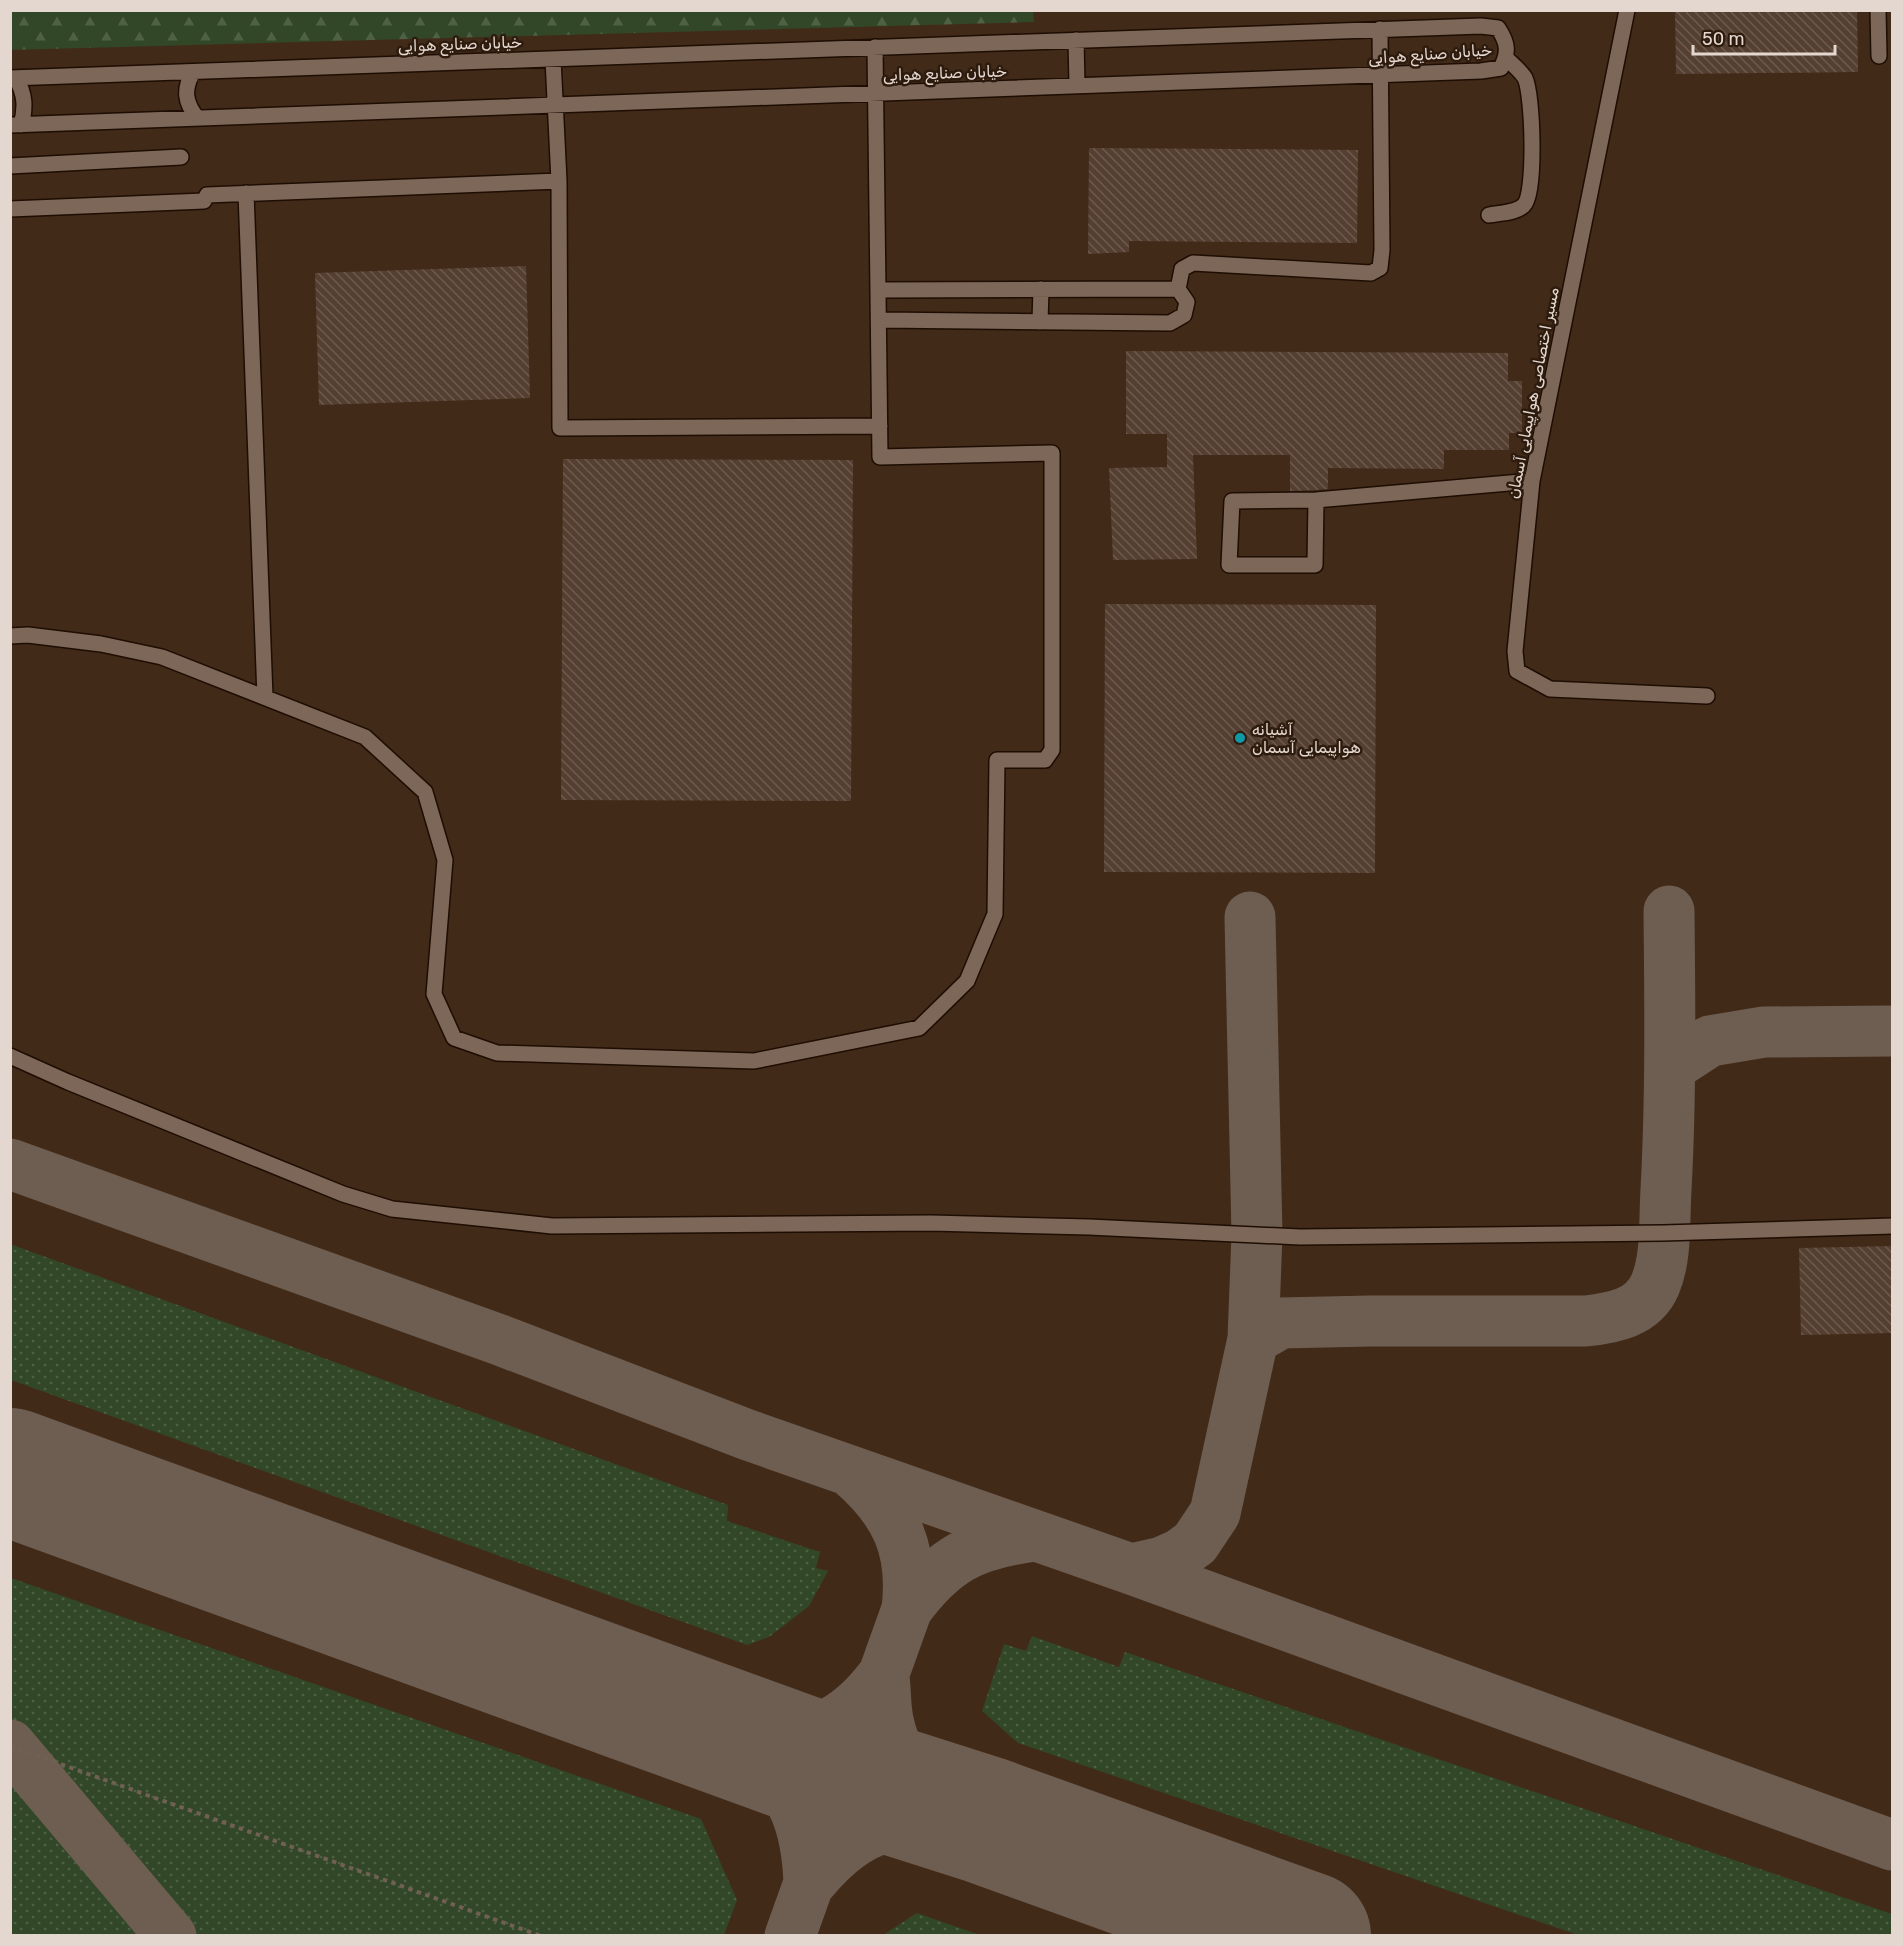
<svg xmlns="http://www.w3.org/2000/svg" width="1903" height="1946" viewBox="0 0 1903 1946" font-family="Rubik,Cairo,sans-serif">
	<style>
		.built { fill: #422a18 }
		.grass { fill: url(#grass-dots) }
		.forest { fill: url(#forest-firs) }
		.lines { fill: none; stroke-linecap: round; stroke-linejoin: round }
		.taxiway { stroke: #6e5e52; stroke-width: 51 }
		.runway { stroke: #6e5e52; stroke-width: 128 }
		.building { fill: url(#building-back-hatch) }
		.minor-casing { stroke: #1e0d03; stroke-width: 18 }
		.path { stroke: #705f53; stroke-width: 4; stroke-dasharray: 4.5 4.5; stroke-linecap: butt }
		.minor { stroke: #7d6758; stroke-width: 15 }
		.culture-dot { fill: #0f9aa8; stroke: #2d1b0e; stroke-width: 2 }
		.labels { text-anchor: middle; dominant-baseline: central; stroke-width: 5; stroke-linejoin: round; paint-order: stroke }
		.street-label { font-size: 16px; fill: #e4d7cf; stroke: #2d1b0e }
		.poi-label { font-size: 16px; fill: #e4d7cf; stroke: #2d1b0e; text-anchor: start }
	</style>
	<defs>
		<pattern id="grass-dots" width="8" height="8" patternUnits="userSpaceOnUse" patternTransform="scale(1.5)"><rect width="8" height="8" fill="#314727"/><path d="M2 2h.1M6 6h.1" fill="none" stroke="#4f6145" stroke-width="1.8" stroke-linecap="round"/></pattern>
		<pattern id="forest-firs" width="22" height="20" patternUnits="userSpaceOnUse" patternTransform="scale(1.5)"><rect width="22" height="20" fill="#314727"/><path d="M5 1l3.5 6h-7zM16 11l3.5 6h-7z" fill="#4f6145"/></pattern>
		<pattern id="building-back-hatch" width="6" height="6" patternUnits="userSpaceOnUse" patternTransform="scale(1.5)"><rect width="6" height="6" fill="#543f31"/><path d="M-1 5l2 2M0 0l6 6M5-1l2 2" fill="none" stroke="#6c5a4e"/></pattern>
	</defs>
	<rect width="100%" height="100%" fill="#372517"/>
	<!-- built -->
	<path class="built" d="M 11,11 L 1892,11 L 1892,1935 L 11,1936 Z"/>
	<!-- grass -->
	<path class="grass" d="M 10,1244 L 728,1505 L 727,1521 L 820,1552 L 816,1568 L 828,1571 L 809,1606 L 769,1637 L 747,1645 L 11,1380 Z
		M 11,1578 L 701,1819 L 737,1900 L 724,1935 L 11,1935 Z
		M 1032,1636 L 1119,1667 L 1125,1652 L 1892,1914 L 1892,1935 L 1578,1935 L 1018,1743 L 982,1711 L 1004,1644 L 1026,1651 Z
		M 917,1913 L 980,1935 L 883,1935 Z"/>
	<!-- forest -->
	<path class="forest" d="M 1033,11 L 1034,22 L 10,50 L 11,10 Z"/>
	<g class="lines">
		<!-- taxiway -->
		<path class="taxiway" d="M 1250,917 L 1257,1235 L 1253,1339
			M 1670,1067 L 1710,1041 L 1764,1032 L 1892,1031
			M 10,1164 L 500,1340 L 748,1435 L 1131,1569 L 1892,1845
			M 1131,1569 L 1162,1562 L 1180,1554 L 1195,1543 L 1215,1513 L 1253,1339 L 1281,1323 L 1370,1321 L 1586,1321 C 1613,1318 1643,1313 1655,1285 C 1667,1257 1664,1220 1666,1190 C 1671,1097 1670,1004 1669,911
			M 907,1609 C 944,1559 973,1544 1035,1536
			M 884,1677 C 886,1692 885,1706 888,1720 C 895,1756 914,1779 938,1805
			M 728,1731 C 783,1780 805,1804 809,1881
			M 754,1741 C 810,1736 844,1726 880,1679
			M 10,1745 L 171,1936
			M 812,1881 C 866,1816 907,1820 985,1820
			M 790,1936 L 907,1609 C 914,1549 896,1511 851,1472"/>
		<!-- runway -->
		<path class="runway" d="M 10,1472 L 847,1776 L 985,1820 L 1307,1936"/>
	</g>
	<!-- building -->
	<path class="building" d="M 1675,10 L 1857,10 L 1858,72 L 1676,74 Z
		M 1089,148 L 1358,150 L 1357,243 L 1129,241 L 1129,252 L 1088,254 Z
		M 526,266 L 530,398 L 319,405 L 315,273 Z
		M 1126,351 L 1508,353 L 1508,381 L 1522,381 L 1522,433 L 1509,433 L 1509,450 L 1444,450 L 1444,469 L 1328,468 L 1328,489 L 1316,490 L 1290,491 L 1290,455 L 1193,455 L 1197,559 L 1113,560 L 1109,468 L 1167,467 L 1167,434 L 1126,434 Z
		M 563,459 L 853,460 L 851,801 L 561,800 Z
		M 1105,604 L 1376,605 L 1375,873 L 1104,872 Z
		M 1893,1246 L 1893,1333 L 1801,1335 L 1799,1248 Z"/>
	<g class="lines">
		<defs>
			<path id="minor" d="M 1627,10 L 1532,481 L 1515,651 L 1517,671 L 1550,689 L 1707,696
				M 1878,10 L 1879,56
				M 1076,40 L 1077,86
				M 553,59 L 559,181 L 560,428 L 880,426
				M 193,72 C 183,90 185,102 197,118
				M 10,78 L 1481,26 L 1498,28 C 1508,43 1509,52 1501,68 L 1481,71 L 10,125
				M 16,78 C 25,94 26,107 21,125
				M 10,166 L 181,157
				M 246,193 L 265,697
				M 10,209 L 204,201 L 207,195 L 559,181
				M 1489,215 C 1499,213 1517,213 1524,205 C 1536,193 1533,95 1525,78 C 1521,71 1512,64 1506,58
				M 879,290 L 1178,289
				M 880,320 L 1170,323 L 1184,315 L 1187,302 L 1178,289 L 1182,269 L 1193,263 L 1371,273 L 1380,268 L 1382,250 L 1380,29
				M 1040,322 L 1041,289
				M 1316,500 L 1315,565 L 1229,565 L 1232,501 L 1316,500 L 1532,481
				M 10,636 L 28,635 L 101,644 L 162,657 L 365,737 L 425,792 L 445,860 L 434,994 L 454,1038 L 497,1053 L 754,1061 L 919,1028 L 967,981 L 995,914 L 997,760 L 1045,760 L 1052,750 L 1052,453 L 880,457 L 875,47
				M 10,1056 L 68,1082 L 343,1194 L 392,1209 L 552,1226 L 931,1223 L 1089,1227 L 1300,1237 L 1663,1233 L 1892,1226"/>
		</defs>
		<!-- minor casing -->
		<use href="#minor" class="minor-casing"/>
		<!-- path -->
		<path class="path" d="M 10,1746 L 541,1936"/>
		<!-- minor -->
		<use href="#minor" class="minor"/>
	</g>
	<!-- markers -->
	<circle class="culture-dot" cx="1240" cy="738" r="6"/>
	<g class="labels">
		<!-- street labels -->
		<g class="street-label">
			<text transform="translate(460 44) rotate(-2)">خیابان صنایع هوایی</text>
			<text transform="translate(1430 54) rotate(-4)">خیابان صنایع هوایی</text>
			<text transform="translate(945 73) rotate(-2)">خیابان صنایع هوایی</text>
			<text transform="translate(1533 393) rotate(-79)">مسیر اختصاصی هواپیمایی آسمان</text>
		</g>
		<!-- poi labels -->
		<g class="poi-label">
			<text x="1252" y="729">آشیانه<tspan x="1252" dy="18">هواپیمایی آسمان</tspan></text>
		</g>
	</g>
	<!-- border -->
	<rect width="1903" height="1946" fill="none" stroke="#e4d7cf" stroke-width="24"/>
	<!-- scale -->
	<path d="M1693 45v9h142v-9" fill="none" stroke="#e4d7cf" stroke-width="3"/>
	<text x="1702" y="45" font-size="18" fill="#e4d7cf" stroke="#2d1b0e" stroke-width="4.5" paint-order="stroke">50 m</text>
</svg>
